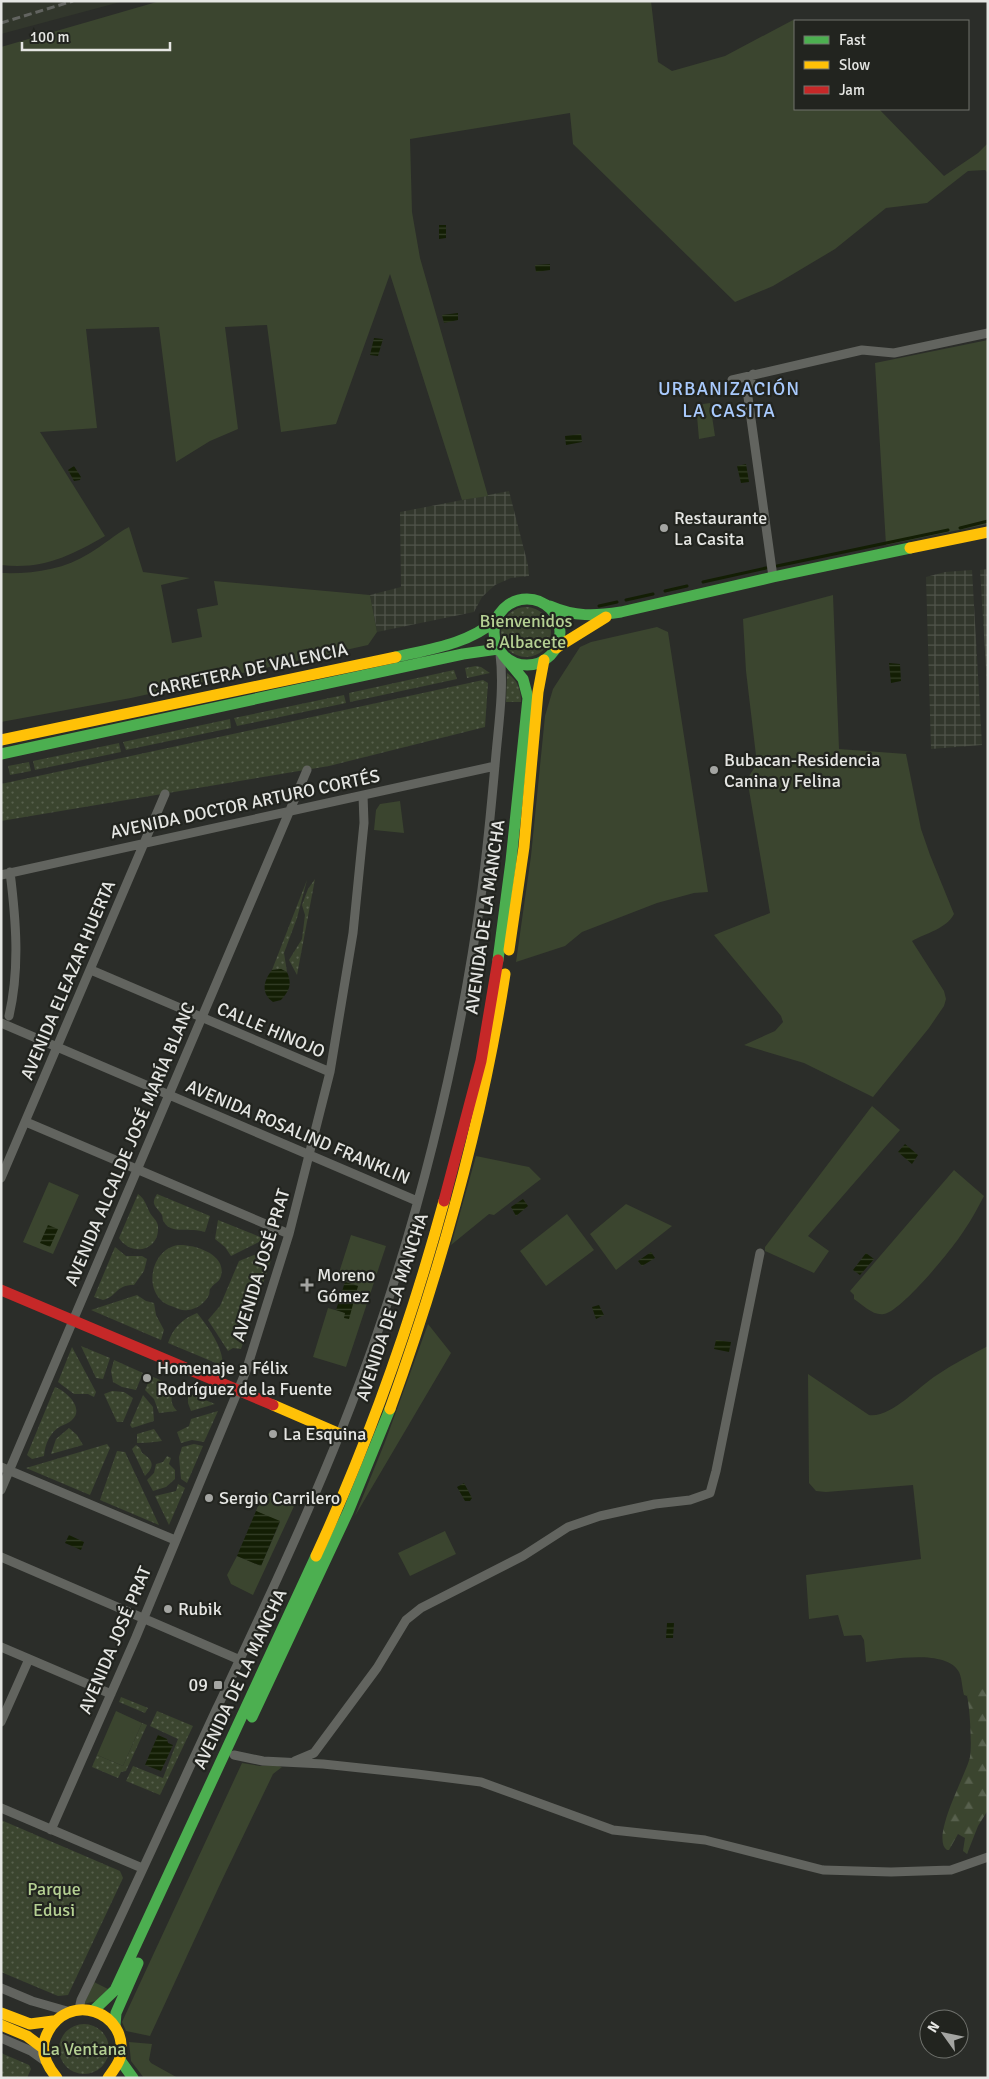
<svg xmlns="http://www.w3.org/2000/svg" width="989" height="2079" viewBox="0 0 989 2079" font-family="Signika,sans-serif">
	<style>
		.built { fill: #32372c }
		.industrial { fill: url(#industrial-grid) }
		.grass { fill: #3b452f }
		.forest { fill: url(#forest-firs) }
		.park { fill: url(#park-dots) }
		.water { fill: url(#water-rules) }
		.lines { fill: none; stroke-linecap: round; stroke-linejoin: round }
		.stream { stroke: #131e04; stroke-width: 3 }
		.street { stroke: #62645f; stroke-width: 9 }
		.fast { stroke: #4caf50; stroke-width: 11 }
		.slow { stroke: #ffc107; stroke-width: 11 }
		.jam { stroke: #c62828; stroke-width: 11 }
		.rail { stroke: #626460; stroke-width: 3; stroke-dasharray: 8 4; stroke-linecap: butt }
		.poi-dot { fill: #a4a5a2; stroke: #22241f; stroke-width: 2 }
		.labels { text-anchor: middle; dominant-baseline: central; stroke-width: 4.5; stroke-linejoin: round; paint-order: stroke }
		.poi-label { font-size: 18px; fill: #e5e6e3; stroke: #22241f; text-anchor: start }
		.park-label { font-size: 18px; fill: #b5d093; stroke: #22241f }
		.street-label { font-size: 18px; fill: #e5e6e3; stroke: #22241f }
		.neighbourhood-label { font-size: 19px; letter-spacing: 1px; fill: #a9cafd; stroke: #22241f }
	</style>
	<defs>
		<pattern id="industrial-grid" width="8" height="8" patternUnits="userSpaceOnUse" patternTransform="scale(1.25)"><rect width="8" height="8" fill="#32372c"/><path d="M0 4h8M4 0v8" fill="none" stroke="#50544a"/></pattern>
		<pattern id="forest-firs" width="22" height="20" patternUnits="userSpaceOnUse" patternTransform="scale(1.25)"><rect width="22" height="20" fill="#3b452f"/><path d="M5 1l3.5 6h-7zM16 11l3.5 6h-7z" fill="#57604d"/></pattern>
		<pattern id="park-dots" width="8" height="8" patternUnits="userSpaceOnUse" patternTransform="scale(1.25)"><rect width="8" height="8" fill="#3b452f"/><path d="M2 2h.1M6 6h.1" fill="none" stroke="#57604d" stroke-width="1.8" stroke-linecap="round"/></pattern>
		<pattern id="water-rules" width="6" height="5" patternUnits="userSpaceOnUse" patternTransform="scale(1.25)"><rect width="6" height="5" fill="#131e04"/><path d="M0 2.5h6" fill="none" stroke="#353f28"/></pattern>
	</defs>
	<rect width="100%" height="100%" fill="#2b2d29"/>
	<!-- built -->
	<path class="built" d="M 1,1 L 124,1 L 1,34 Z"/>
	<!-- industrial -->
	<path class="industrial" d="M 509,491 L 528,565 L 529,576 L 511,578 L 495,585 L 482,597 L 474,612 L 377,632 L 370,595 L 401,587 L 400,512 Z
		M 988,569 L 988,701 L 980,570 Z
		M 972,570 L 982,745 L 931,749 L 926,577 L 945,572 Z"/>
	<!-- grass -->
	<path class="grass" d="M 160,1 L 651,1 L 658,62 L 672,71 L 725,56 L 793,20 L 795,23 L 795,109 L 879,109 L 944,176 L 978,153 L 988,143 L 988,173 L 985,170 L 968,171 L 927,203 L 886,208 L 835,249 L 773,286 L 735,302 L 573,144 L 570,113 L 410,139 L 412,212 L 420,258 L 488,496 L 462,500 L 390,274 L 336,424 L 281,432 L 267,325 L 225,327 L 238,429 L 210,441 L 176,462 L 159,327 L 86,329 L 97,428 L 40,432 L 105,536 C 70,556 43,570 1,565 L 1,47 Z
		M 988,340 L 988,524 L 886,545 L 875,363 Z
		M 710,403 L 715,436 L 699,439 L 696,405 Z
		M 129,527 L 143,572 L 190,578 L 161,585 L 172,643 L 202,637 L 197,609 L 218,605 L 214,581 L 370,595 L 377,632 L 368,645 L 131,698 L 1,722 L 1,573 C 33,574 63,570 90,553 C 104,545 115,534 129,527 Z
		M 833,595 L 839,749 L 906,754 L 921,829 L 930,855 L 954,914 C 946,929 926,933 912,941 L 944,991 L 946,999 L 944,1006 L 929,1028 L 873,1097 L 804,1063 L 744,1045 L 775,1031 L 783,1022 L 781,1016 L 714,935 L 770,913 L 748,784 L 749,776 L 757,764 L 746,671 L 743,619 Z
		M 657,627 L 668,632 L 708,892 L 694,893 L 657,903 L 582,932 L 565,946 L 516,962 L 531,856 L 545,716 L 553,689 L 580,647 L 591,642 Z
		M 400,801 L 404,833 L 374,830 L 376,810 L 380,804 Z
		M 872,1106 L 900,1130 L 808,1236 L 829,1251 L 814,1273 L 765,1251 L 765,1247 Z
		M 476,1156 L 529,1167 L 541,1179 L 494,1215 L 489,1214 L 451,1245 Z
		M 954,1170 L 984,1196 C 978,1207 972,1219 965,1229 C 955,1246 902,1311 884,1314 C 873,1316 863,1305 854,1299 L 854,1295 L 850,1291 Z
		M 49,1182 L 79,1195 L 53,1254 L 23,1242 Z
		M 626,1204 L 672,1226 L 616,1270 L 590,1234 Z
		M 567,1214 L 594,1250 L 546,1286 L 520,1251 Z
		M 351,1235 L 386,1246 L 346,1367 L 313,1357 L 328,1308 L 346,1313 L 358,1286 L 337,1279 Z
		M 428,1324 L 451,1353 L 355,1516 L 385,1442 Z
		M 988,1346 L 988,1690 L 975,1690 L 967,1696 L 964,1695 C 962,1688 962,1678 959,1672 C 946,1648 888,1660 866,1662 L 864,1640 L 861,1635 L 844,1636 L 838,1615 L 809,1619 L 806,1575 L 921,1559 L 913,1485 L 826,1492 L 816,1491 L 809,1483 L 808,1374 L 869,1415 C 891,1418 918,1387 937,1375 C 953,1364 971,1355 988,1346 Z
		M 273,1492 L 296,1502 L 253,1595 L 231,1584 L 227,1575 L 237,1556 L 261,1566 L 280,1522 L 256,1511 L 262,1496 Z
		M 445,1531 L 456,1554 L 410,1576 L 398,1553 Z
		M 116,1711 L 142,1723 L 123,1766 L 97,1755 Z
		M 242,1763 L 260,1766 L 275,1765 L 282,1767 L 273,1774 L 222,1880 L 150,2036 L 126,2031 L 122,2022 Z
		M 94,1982 L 108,1989 L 96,2001 L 84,2004 Z
		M 129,2042 L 152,2044 L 149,2060 L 151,2063 L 178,2078 L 144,2078 L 131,2061 Z"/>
	<!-- forest -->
	<path class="forest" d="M 987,1689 L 988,1810 L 978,1826 L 967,1854 L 963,1851 L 965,1838 L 958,1834 L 949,1850 L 947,1850 C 930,1838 966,1775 970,1757 C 972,1746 970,1708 967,1696 L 972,1690 Z"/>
	<!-- park -->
	<path class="park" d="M501 632a25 25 0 1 1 50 0a25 25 0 1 1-50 0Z
		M 476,666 L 481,667 L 490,673 L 467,678 L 465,668 Z
		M 454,670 L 457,679 L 350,702 L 349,693 Z
		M 507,673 C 518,680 521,690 521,702 L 506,702 Z
		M 483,680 L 488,683 L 485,727 L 329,766 L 1,821 L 1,784 Z
		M 344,695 L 346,703 L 237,726 L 234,718 Z
		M 230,719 L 231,728 L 126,750 L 123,742 Z
		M 119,743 L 121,752 L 35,770 L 33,761 Z
		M 29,762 L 31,771 L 10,775 L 8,766 Z
		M 315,879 L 297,975 L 289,960 L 302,939 L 305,915 L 302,905 L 308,889 Z
		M 307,880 L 297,918 L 284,953 L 287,972 L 281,969 L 272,970 Z
		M 138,1194 C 145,1199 146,1205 150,1213 C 153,1218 157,1220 158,1226 C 160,1251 131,1257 119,1238 Z
		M 157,1194 L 210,1216 L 205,1232 C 191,1227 171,1235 164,1222 C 162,1220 163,1217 162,1215 C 156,1206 150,1205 157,1194 Z
		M 218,1220 L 265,1239 L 231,1256 L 225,1247 L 215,1239 Z
		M 178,1245 C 194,1244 227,1254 221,1276 C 219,1283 214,1283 211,1288 C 209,1289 210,1292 209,1295 C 205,1303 197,1309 188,1310 C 183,1311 178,1309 174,1307 C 170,1306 166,1304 163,1302 C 143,1286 153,1249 178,1245 Z
		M 115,1247 L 126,1256 L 142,1256 L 147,1259 L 144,1271 L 134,1285 C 115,1285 118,1296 103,1300 L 94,1297 Z
		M 254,1255 L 272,1257 L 241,1349 L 233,1348 L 228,1351 L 208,1320 L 220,1306 L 239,1261 Z
		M 137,1295 L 146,1301 L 154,1303 L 156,1315 L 164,1330 L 161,1340 L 91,1310 Z
		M 197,1313 C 209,1328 223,1347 223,1366 L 168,1343 C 173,1328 182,1319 197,1313 Z
		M 81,1346 L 110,1358 L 103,1379 L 96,1378 Z
		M 72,1347 L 96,1392 L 94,1397 L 88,1394 L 74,1394 L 58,1382 Z
		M 114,1360 L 143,1373 L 136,1390 L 122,1387 L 113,1382 L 111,1371 Z
		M 151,1376 L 178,1388 C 169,1395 170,1404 177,1411 L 159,1413 L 154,1399 L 145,1390 Z
		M 55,1387 C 66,1391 85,1408 72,1420 C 69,1423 65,1424 61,1426 C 50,1432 45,1444 44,1456 L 32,1459 L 27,1455 Z
		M 112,1391 L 124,1392 L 133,1398 L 123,1422 L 117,1422 L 104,1394 Z
		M 188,1393 L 215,1404 L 191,1411 L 188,1403 Z
		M 143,1395 L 153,1407 L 154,1421 L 132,1428 L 130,1425 Z
		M 218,1411 L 204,1442 L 192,1440 L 181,1443 L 177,1432 L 189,1426 L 191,1419 Z
		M 69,1428 L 77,1435 L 83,1445 L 51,1454 L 56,1439 Z
		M 154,1429 L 162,1441 C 158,1442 141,1443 137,1443 L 137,1434 Z
		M 107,1444 L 110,1448 L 90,1495 L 26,1468 Z
		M 194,1444 L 203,1446 L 187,1483 L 181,1479 L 179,1457 L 182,1447 Z
		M 136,1445 L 140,1448 L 142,1453 C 152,1459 156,1466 145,1476 L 132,1449 Z
		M 117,1451 L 125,1452 L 159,1525 L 100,1500 Z
		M 167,1456 L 171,1458 L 169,1464 L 175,1470 L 175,1479 L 166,1487 L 153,1491 L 147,1480 L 154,1473 L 156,1464 L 163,1462 Z
		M 178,1484 L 185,1488 L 169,1525 L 155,1496 L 176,1491 Z
		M 121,1697 L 148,1708 L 145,1713 L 119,1702 Z
		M 157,1711 L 193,1726 L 160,1795 L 126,1781 L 133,1766 L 163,1778 L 178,1739 L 150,1726 Z
		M 142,1723 L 147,1725 L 126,1771 L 121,1772 L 118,1778 L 92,1767 L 97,1755 L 123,1766 Z
		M 1,1820 L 120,1871 L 123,1878 L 68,1995 L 58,1996 L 1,1972 Z
		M59 2049a25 25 0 1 1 50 0a25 25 0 1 1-50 0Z
		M 1,2053 L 29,2065 L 31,2069 L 27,2078 L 1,2078 Z"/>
	<!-- water -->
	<path class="water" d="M 439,225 L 446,225 L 446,238 L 439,239 Z
		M 550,264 L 550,270 L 536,272 L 535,265 Z
		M 458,313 L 458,320 L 444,323 L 442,315 Z
		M 374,338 L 383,339 L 378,356 L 370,355 Z
		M 581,434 L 582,442 L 566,445 L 565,436 Z
		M 746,464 L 749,482 L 741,483 L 737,466 Z
		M 74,466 L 81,477 L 80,480 L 74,481 L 68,470 Z
		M 889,663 L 900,664 L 901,681 L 891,683 Z
		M 281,969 L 287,972 C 292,984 290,990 281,1000 L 273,1002 C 260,993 264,980 272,970 Z
		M 905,1144 L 918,1155 L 912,1164 L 898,1152 Z
		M 523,1199 L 528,1206 L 516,1216 L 511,1207 Z
		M 48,1225 L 58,1229 L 50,1247 L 40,1243 Z
		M 651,1252 L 655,1258 L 642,1266 L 638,1261 Z
		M 866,1253 L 874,1259 L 860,1275 L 853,1270 Z
		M 345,1282 L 358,1286 L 349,1319 L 344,1318 L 345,1313 L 336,1310 Z
		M 599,1305 L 604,1315 L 596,1319 L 592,1307 Z
		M 716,1340 L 731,1342 L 729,1352 L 714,1349 Z
		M 464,1483 L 472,1498 L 470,1501 L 465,1501 L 457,1487 Z
		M 256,1511 L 280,1521 L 261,1566 L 237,1556 Z
		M 69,1535 L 84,1542 L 81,1550 L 65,1543 Z
		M 667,1623 L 674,1623 L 673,1638 L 666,1638 Z
		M 158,1735 L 167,1739 L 168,1743 L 173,1745 L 161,1771 L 145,1765 Z"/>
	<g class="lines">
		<!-- stream -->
		<path class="stream" d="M 960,528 L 988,521
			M 777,566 L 948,530
			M 703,582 L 766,568
			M 665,591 L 687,586
			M 626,600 L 653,594
			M 599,606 L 617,602"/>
		<!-- street -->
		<path class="street" d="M 753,374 L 747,390 L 773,577
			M 732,380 L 862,350 L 894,353 L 988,333
			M 1,875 L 495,766
			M 91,970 L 330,1072
			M 9,1016 C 20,969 16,920 10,872
			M 1,1023 L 417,1201
			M 26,1122 L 289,1234
			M 1,1178 L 165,794
			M 1,1467 L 175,1540
			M 1,1490 L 307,770
			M 1,1557 L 240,1660
			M 1,1647 L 111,1694
			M 1,1722 L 29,1659
			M 234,1755 L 263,1761 L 323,1764 L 417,1774 L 481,1782 L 613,1830 L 705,1840 L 823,1870 L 891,1872 L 951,1870 L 988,1857
			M 295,1761 L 314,1753 L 377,1668 L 406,1620 L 421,1608 L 523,1556 L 568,1527 L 600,1516 L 655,1504 L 690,1500 L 710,1493 L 716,1471 L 760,1253
			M 1,1808 L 142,1868
			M 51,1830 L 136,1637 L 246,1371 L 289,1234 L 330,1072 L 353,933 L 364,823 L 363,795
			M 1,1988 L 32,2001 L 67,2011
			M 79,2009 L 81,2000 C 128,1903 172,1805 217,1708 C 274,1587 331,1467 375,1340 C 425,1194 461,1042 482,889 C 488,844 492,799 496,754 C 499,721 504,687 500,654
			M 1,2038 L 31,2051 L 45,2061"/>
		<!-- fast -->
		<path class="fast" d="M494 632a33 33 0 1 1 66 0a33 33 0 1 1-66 0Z
			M 550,606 C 575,617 595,616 621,612
			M 621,612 L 773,577 L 910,548
			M 396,657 C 431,649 468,644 496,620
			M 1,754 L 463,654 L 498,649
			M 498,960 L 511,861 L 528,698 L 523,679 L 503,655
			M 252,1717 L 348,1512 L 390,1409
			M 94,2010 L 115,1990 L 316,1556
			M 115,2025 L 116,2013 L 138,1963
			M 120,2060 L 133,2078"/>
		<!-- slow -->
		<path class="slow" d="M 910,548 L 988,532
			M 556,648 L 606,617
			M 1,740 L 396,657
			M 509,950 L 524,847 L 538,692 L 544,660
			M 273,1405 L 340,1434
			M 390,1409 C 441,1268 482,1122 505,974
			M 316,1556 C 369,1441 411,1322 444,1201
			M 1,2013 L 30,2024 L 53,2021
			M 1,2025 L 27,2036 L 43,2048
			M 57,2078 C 47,2066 39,2051 46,2036 C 66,1989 131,2011 120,2058 C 118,2065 112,2072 108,2078"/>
		<!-- jam -->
		<path class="jam" d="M 444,1201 L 481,1061 L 498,960
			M 1,1290 L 273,1405"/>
		<!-- rail -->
		<path class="rail" d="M 1,23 L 73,1"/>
	</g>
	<!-- markers -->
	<g class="poi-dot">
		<circle cx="664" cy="528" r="5"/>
		<circle cx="714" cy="770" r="5"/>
		<path d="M304.5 1277.5h5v5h5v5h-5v5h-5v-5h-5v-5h5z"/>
		<circle cx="147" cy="1378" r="5"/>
		<circle cx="273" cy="1434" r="5"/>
		<circle cx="209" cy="1498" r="5"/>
		<circle cx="168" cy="1609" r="5"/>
		<rect x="213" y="1680" width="10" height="10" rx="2.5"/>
	</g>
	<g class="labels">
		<!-- poi labels -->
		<g class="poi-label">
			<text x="674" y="518">Restaurante<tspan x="674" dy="21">La Casita</tspan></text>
			<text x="724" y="760">Bubacan-Residencia<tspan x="724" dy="21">Canina y Felina</tspan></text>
			<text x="317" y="1275">Moreno<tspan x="317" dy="21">Gómez</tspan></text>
			<text x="157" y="1368">Homenaje a Félix<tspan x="157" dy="21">Rodríguez de la Fuente</tspan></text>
			<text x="283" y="1434">La Esquina</text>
			<text x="219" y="1498">Sergio Carrilero</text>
			<text x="178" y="1609">Rubik</text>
			<text x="208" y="1685" text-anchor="end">09</text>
		</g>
		<!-- park labels -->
		<g class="park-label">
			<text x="526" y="621">Bienvenidos<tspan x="526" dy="21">a Albacete</tspan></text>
			<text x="54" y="1889">Parque<tspan x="54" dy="21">Edusi</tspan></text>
			<text x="84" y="2049">La Ventana</text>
		</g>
		<!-- street labels -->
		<g class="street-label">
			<text transform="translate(248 670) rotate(-12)">CARRETERA DE VALENCIA</text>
			<text transform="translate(245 804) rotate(-12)">AVENIDA DOCTOR ARTURO CORTÉS</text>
			<text transform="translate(485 917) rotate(-82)">AVENIDA DE LA MANCHA</text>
			<text transform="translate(68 980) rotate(-67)">AVENIDA ELEAZAR HUERTA</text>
			<text transform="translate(271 1030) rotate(23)">CALLE HINOJO</text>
			<text transform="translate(298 1132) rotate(23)">AVENIDA ROSALIND FRANKLIN</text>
			<text transform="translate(130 1144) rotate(-67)">AVENIDA ALCALDE JOSÉ MARÍA BLANC</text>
			<text transform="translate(261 1265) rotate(-73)">AVENIDA JOSÉ PRAT</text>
			<text transform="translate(392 1307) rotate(-72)">AVENIDA DE LA MANCHA</text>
			<text transform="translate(115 1640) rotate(-67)">AVENIDA JOSÉ PRAT</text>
			<text transform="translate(240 1679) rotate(-65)">AVENIDA DE LA MANCHA</text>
		</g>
		<!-- neighbourhood labels -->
		<g class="neighbourhood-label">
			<text x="729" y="389">URBANIZACIÓN<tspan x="729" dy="22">LA CASITA</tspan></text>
		</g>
	</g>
	<!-- border -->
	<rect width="989" height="2079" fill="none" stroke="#e5e6e3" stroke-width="5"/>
	<!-- legend -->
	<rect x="794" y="20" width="175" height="90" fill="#22241f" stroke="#70726d"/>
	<rect x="804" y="36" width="25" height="8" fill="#4caf50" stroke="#70726d"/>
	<text x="839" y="45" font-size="15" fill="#e5e6e3">Fast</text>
	<rect x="804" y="61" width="25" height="8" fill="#ffc107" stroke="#70726d"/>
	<text x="839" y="70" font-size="15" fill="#e5e6e3">Slow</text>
	<rect x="804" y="86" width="25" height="8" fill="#c62828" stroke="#70726d"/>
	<text x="839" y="95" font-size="15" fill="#e5e6e3">Jam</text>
	<!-- north arrow -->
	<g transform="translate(944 2034) rotate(303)"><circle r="24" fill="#22241f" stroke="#70726d"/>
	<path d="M0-4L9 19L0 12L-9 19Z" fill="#a4a5a2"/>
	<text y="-8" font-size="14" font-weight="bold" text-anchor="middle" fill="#e5e6e3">N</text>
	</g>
	<!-- scale -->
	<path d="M22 42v8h148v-8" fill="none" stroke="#e5e6e3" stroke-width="2.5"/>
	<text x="30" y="42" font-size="15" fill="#e5e6e3" stroke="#22241f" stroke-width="4" paint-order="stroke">100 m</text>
</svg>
